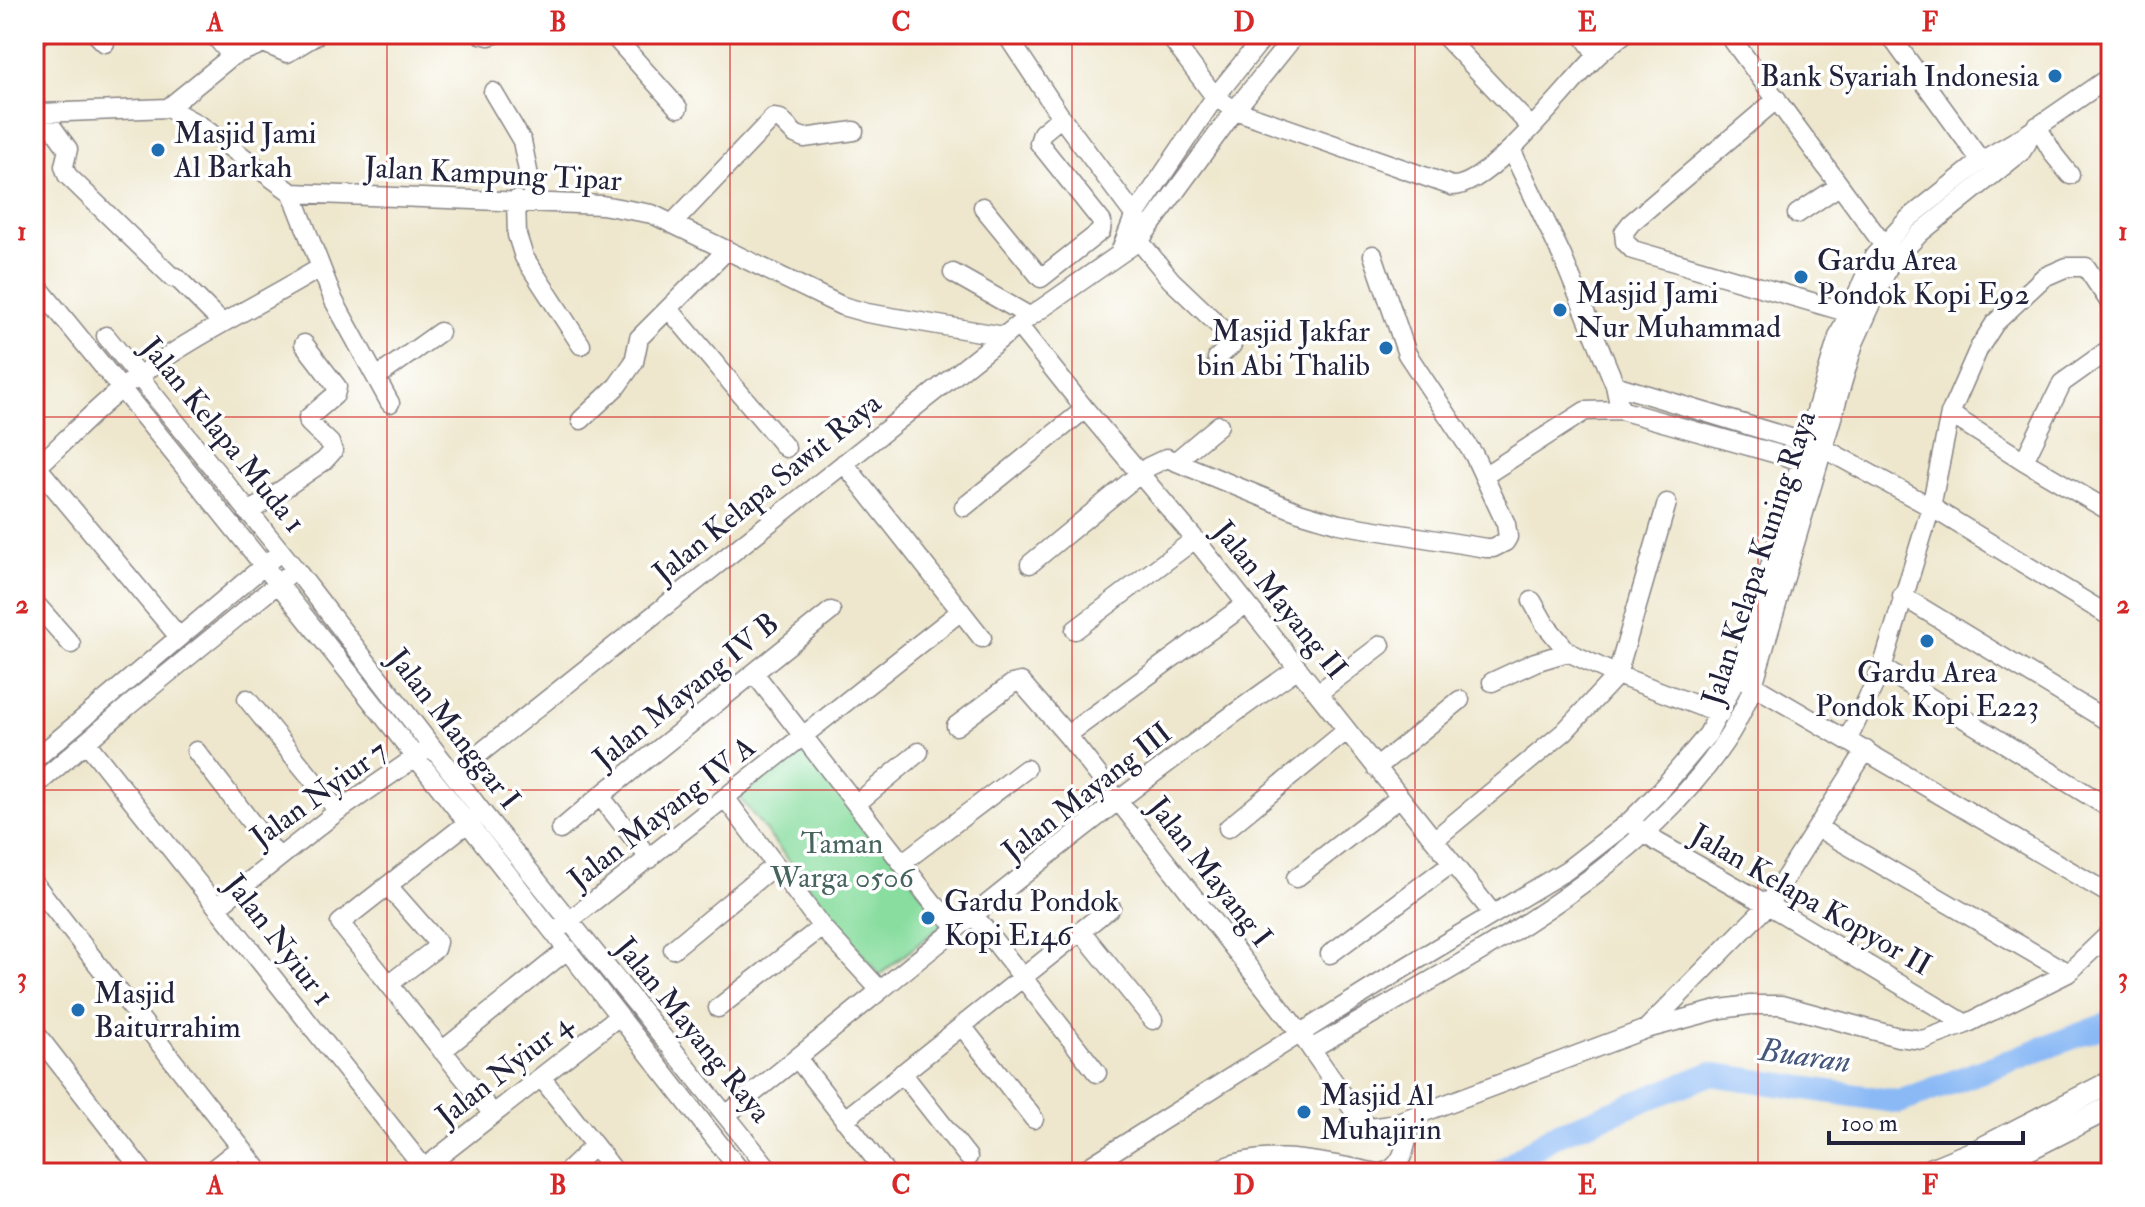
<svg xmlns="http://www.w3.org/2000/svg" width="2145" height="1207" viewBox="0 0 2145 1207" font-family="'IM FELL Double Pica',serif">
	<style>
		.green { fill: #88dd9f; stroke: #55806d; stroke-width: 2 }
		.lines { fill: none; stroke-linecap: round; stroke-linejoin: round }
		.river { stroke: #8ab9f5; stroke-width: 24 }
		.minor-casing { stroke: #888484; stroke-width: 21 }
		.major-casing { stroke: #888484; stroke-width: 25 }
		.minor { stroke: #fff; stroke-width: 18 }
		.major { stroke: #fff; stroke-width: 22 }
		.grid { fill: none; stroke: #d62828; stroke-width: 2; stroke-opacity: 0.55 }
		.poi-dot { fill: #1f6fb2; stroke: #fff; stroke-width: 3 }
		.labels { text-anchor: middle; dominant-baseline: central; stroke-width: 7; stroke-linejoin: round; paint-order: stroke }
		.poi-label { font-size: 30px; fill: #22223b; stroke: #fff; text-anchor: start }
		.street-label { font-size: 30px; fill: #22223b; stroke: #fff }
		.park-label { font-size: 30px; fill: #46635e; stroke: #fff }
		.water-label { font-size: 32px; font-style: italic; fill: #46577c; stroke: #fff }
		.neatline { fill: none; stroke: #d62828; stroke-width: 3 }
		.grid-label { font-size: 26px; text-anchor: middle; font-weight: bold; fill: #d62828 }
	</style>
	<rect width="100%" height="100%" fill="#fff"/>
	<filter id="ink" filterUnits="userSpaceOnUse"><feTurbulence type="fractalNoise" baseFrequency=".0125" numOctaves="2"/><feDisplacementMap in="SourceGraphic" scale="16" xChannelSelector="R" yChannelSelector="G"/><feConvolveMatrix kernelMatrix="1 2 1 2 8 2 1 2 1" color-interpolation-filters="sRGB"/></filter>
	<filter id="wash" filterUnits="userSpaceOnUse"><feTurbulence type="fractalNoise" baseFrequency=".006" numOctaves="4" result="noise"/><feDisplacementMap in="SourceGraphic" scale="32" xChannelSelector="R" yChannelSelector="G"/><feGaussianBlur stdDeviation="1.8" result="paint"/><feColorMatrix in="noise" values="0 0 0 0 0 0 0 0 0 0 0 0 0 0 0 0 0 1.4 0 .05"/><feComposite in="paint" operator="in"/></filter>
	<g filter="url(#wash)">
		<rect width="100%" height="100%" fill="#eee7cd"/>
		<!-- green -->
		<path class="green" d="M 806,745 L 945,923 L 879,975 L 739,797 Z"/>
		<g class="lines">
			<!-- river -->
			<path class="river" d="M 1499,1173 L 1553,1136 L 1710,1074 L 1899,1102 L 2111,1023"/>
		</g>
	</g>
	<g filter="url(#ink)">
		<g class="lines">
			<defs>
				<path id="minor" d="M 96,34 L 105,43
					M 213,34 L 232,56
					M 481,34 L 489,36 L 495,34
					M 612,34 L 678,108
					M 1006,34 L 1061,117 L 1141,224
					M 1168,34 L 1215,97 L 1235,110 L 1452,186 C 1488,188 1568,85 1595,58 C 1604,49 1614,42 1624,34
					M 1443,34 L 1531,127
					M 1582,34 L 1597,55
					M 1728,34 L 1883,244
					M 1889,34 L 1981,161
					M 34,40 L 41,34
					M 493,92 L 522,141 L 534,201
					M 1777,99 L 1631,223 L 1624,232 L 1625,242 L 1633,250 L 1860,316
					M 34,104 L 42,113 L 168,108 L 201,126 L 292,193 L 602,205 L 652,214 L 842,306 L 867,313 L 1004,336
					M 168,108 L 232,56 L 264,43 L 287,53 L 318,34
					M 42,113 L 68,149 L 64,166 L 67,175 L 173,278 L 176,277 L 221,322
					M 2037,126 L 2054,155 L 2070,175
					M 1511,149 L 1562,256 L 1615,385 L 1620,410
					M 292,193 L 334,301 L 390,403
					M 516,200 L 517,235 L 524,257 L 581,345
					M 983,207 L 1041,278 L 1101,231 L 1102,222 L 1039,143 L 1042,133 L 1061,117
					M 1797,214 L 1839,186
					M 673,223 L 773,118 L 780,119 L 795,134 L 804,138 L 854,131
					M 1132,232 L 1171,280 L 1233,339 L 1232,345 L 1217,358
					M 1120,252 L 1134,217 L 1215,97 L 1266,34
					M 953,273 L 1029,316
					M 34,282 C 275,575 508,874 742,1173
					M 669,309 L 786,448
					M 1018,325 L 1085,409 L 1195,539 L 1493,914
					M 106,336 L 296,570 L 482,812 L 772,1173
					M 377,377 L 440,332
					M 1615,385 L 1807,443
					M 1950,414 L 2024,461 L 2111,512
					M 581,420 L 617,386 L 634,362 L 639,338 L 727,250
					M 1825,449 L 1931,507 L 2111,617
					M 1177,460 L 1219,425
					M 2024,461 L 2062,383 L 2111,348
					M 34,463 L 179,637
					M 844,463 L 982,638
					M 34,470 C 69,438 101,402 140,375 C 197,334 260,304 320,268
					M 1484,476 L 1585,411 L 1620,410 L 1802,461
					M 964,507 L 1085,409
					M 248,513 L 324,461 L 333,451 L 330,443 L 309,423 L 308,418 L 335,395 L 337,387 L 304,344
					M 1030,564 L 1148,467 L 1167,458 L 1299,512 L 1339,524 L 1486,548 L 1493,548 L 1505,542 L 1508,537 L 1506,524 L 1474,455 L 1407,354 L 1373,255
					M 1902,596 L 2111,723
					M 1532,601 L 1545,624 L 1568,652 L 1617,675 L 1720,714
					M 34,602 L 71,644
					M 1075,630 L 1195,539
					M 1882,668 L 2111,809
					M 754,673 L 933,903 L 958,927
					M 1744,680 L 2111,895
					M 1492,682 L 1535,662 L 1568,652
					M 1318,693 L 1381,645
					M 247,699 L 338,811
					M 956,726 L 1012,684 L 1021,682 L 1067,735 L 1300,1033 L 1361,1121 L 1370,1128 L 1390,1125 L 1646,1029 L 1721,1009 L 1750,1005 L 1781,1005 L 1898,1037 L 1923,1040 L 1966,1024 L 2068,973 L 2111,932
					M 1067,735 L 1246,604
					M 1848,739 L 1882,668 L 1931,507 L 1950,414 L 1979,348 L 1995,323 L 2044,277 L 2067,267 L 2086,267 L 2111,304
					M 86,742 L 428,1173
					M 196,751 L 278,857
					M 34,760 L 273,558
					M 1376,768 L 1460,700
					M 454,774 L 1018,325 L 1140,240 L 1235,110 L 1296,34
					M 34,787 L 127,707 L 287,576
					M 726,799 L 822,927 L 879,989
					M 856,804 L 919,752
					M 475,817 L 340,923 L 493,1114
					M 1635,826 L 1657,842 L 1768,905 L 1966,1024
					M 1228,828 L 1346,731
					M 1818,828 L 2068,973
					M 560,830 L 600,796
					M 1434,840 L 1564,732 L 1617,675 L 1667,503
					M 650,859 L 600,796 L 831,611
					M 902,863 L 1026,769
					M 1296,878 L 1399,798
					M 34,883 L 261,1173
					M 388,886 L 437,942 L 435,949 L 389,984
					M 217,907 L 338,811 L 426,750
					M 974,915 L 1097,1073
					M 560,928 L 961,611
					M 1081,931 L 1153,1020
					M 673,949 L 775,865
					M 1330,954 L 1452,863
					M 718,1008 L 822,927
					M 962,1026 L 1034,1119
					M 1648,1027 L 1768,905 L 1866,750
					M 34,1031 L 144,1173
					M 1311,1049 C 1450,968 1633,879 1724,743 C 1736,726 1744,708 1752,689 L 1854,343 L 1889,266 L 1920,233 L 2021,152 L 2027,143 L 2027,134
					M 442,1051 L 568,949
					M 797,1058 L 886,1173
					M 902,1073 L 968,1157
					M 541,1077 L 616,1173
					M 726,1115 C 915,964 1099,807 1298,668
					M 844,1120 L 1111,907
					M 208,1173 L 241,1147
					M 418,1173 L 619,1016
					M 566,1173 L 594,1146
					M 1079,1173 L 1404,968 L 1567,870 L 1630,821 L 1660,791 L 1708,734 L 1737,677 L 1838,337 L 1874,256 L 1908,219 L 1981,161 L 2027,134 L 2111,76
					M 1211,1173 C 1262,1146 1324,1163 1378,1173
					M 1381,1173 C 1406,1169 1407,1138 1411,1117"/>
				<path id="major" d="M 1923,1173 L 1979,1150 L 2111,1082
					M 1981,1173 L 2111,1107"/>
			</defs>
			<!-- minor casing -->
			<use href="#minor" class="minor-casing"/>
			<!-- major casing -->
			<use href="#major" class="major-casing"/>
			<!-- minor -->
			<use href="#minor" class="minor"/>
			<!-- major -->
			<use href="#major" class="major"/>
		</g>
	</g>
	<!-- grid -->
	<path class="grid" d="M 387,34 L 387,1173M 730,34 L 730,1173M 1072,34 L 1072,1173M 1415,34 L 1415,1173M 1758,34 L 1758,1173M 34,417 L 2111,417M 34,790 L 2111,790"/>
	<!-- markers -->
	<g class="poi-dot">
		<circle cx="2055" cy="76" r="8"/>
		<circle cx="158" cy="150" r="8"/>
		<circle cx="1801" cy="277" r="8"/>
		<circle cx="1560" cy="310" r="8"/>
		<circle cx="1386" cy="348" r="8"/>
		<circle cx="1927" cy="641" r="8"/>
		<circle cx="928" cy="918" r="8"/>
		<circle cx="78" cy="1010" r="8"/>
		<circle cx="1304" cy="1112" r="8"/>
	</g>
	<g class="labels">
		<!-- poi labels -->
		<g class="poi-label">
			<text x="2039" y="76" text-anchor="end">Bank Syariah Indonesia</text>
			<text x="174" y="133">Masjid Jami<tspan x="174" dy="34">Al Barkah</tspan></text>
			<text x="1817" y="260">Gardu Area<tspan x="1817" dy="34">Pondok Kopi E92</tspan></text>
			<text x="1576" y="293">Masjid Jami<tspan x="1576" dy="34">Nur Muhammad</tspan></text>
			<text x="1370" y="331" text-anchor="end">Masjid Jakfar<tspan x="1370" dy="34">bin Abi Thalib</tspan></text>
			<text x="1927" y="672" text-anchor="middle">Gardu Area<tspan x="1927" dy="34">Pondok Kopi E223</tspan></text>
			<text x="944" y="901">Gardu Pondok<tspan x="944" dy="34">Kopi E146</tspan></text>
			<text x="94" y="993">Masjid<tspan x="94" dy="34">Baiturrahim</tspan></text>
			<text x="1320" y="1095">Masjid Al<tspan x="1320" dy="34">Muhajirin</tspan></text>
		</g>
		<!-- street labels -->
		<g class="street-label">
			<text transform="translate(493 174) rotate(3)">Jalan Kampung Tipar</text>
			<text transform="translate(223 435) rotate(51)">Jalan Kelapa Muda 1</text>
			<text transform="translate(767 488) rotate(-39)">Jalan Kelapa Sawit Raya</text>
			<text transform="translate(1759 558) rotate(-72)">Jalan Kelapa Kuning Raya</text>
			<text transform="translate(1280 600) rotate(51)">Jalan Mayang II</text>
			<text transform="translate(686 691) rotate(-39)">Jalan Mayang IV B</text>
			<text transform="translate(454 729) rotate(52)">Jalan Manggar I</text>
			<text transform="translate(1087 792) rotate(-38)">Jalan Mayang III</text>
			<text transform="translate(319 794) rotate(-36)">Jalan Nyiur 7</text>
			<text transform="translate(662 813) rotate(-38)">Jalan Mayang IV A</text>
			<text transform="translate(1210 872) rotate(52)">Jalan Mayang I</text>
			<text transform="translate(1811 900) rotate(30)">Jalan Kelapa Kopyor II</text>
			<text transform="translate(279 940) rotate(52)">Jalan Nyiur 1</text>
			<text transform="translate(693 1030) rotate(51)">Jalan Mayang Raya</text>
			<text transform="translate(504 1070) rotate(-38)">Jalan Nyiur 4</text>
		</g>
		<!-- park labels -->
		<g class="park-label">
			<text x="842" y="843">Taman<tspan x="842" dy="34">Warga 0506</tspan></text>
		</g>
		<!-- water labels -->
		<g class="water-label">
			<text transform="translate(1805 1056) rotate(8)">Buaran</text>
		</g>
	</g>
	<!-- margin -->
	<rect width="2145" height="1207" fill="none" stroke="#fff" stroke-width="88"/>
	<!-- scale -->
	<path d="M1829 1131v12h194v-12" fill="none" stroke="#22223b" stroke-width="4"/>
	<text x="1841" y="1131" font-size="24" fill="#22223b" stroke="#ffffff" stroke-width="6" paint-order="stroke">100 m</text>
	<rect x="44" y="44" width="2057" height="1119" class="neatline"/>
	<g class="grid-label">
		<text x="215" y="31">A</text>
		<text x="558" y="31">B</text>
		<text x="901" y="31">C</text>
		<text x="1244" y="31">D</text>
		<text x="1587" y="31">E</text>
		<text x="1930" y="31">F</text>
		<text x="22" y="240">1</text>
		<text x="2123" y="240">1</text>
		<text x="22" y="613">2</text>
		<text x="2123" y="613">2</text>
		<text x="22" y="986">3</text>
		<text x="2123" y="986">3</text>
		<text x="215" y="1194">A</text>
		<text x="558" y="1194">B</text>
		<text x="901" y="1194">C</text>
		<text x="1244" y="1194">D</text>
		<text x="1587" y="1194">E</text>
		<text x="1930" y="1194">F</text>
	</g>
</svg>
